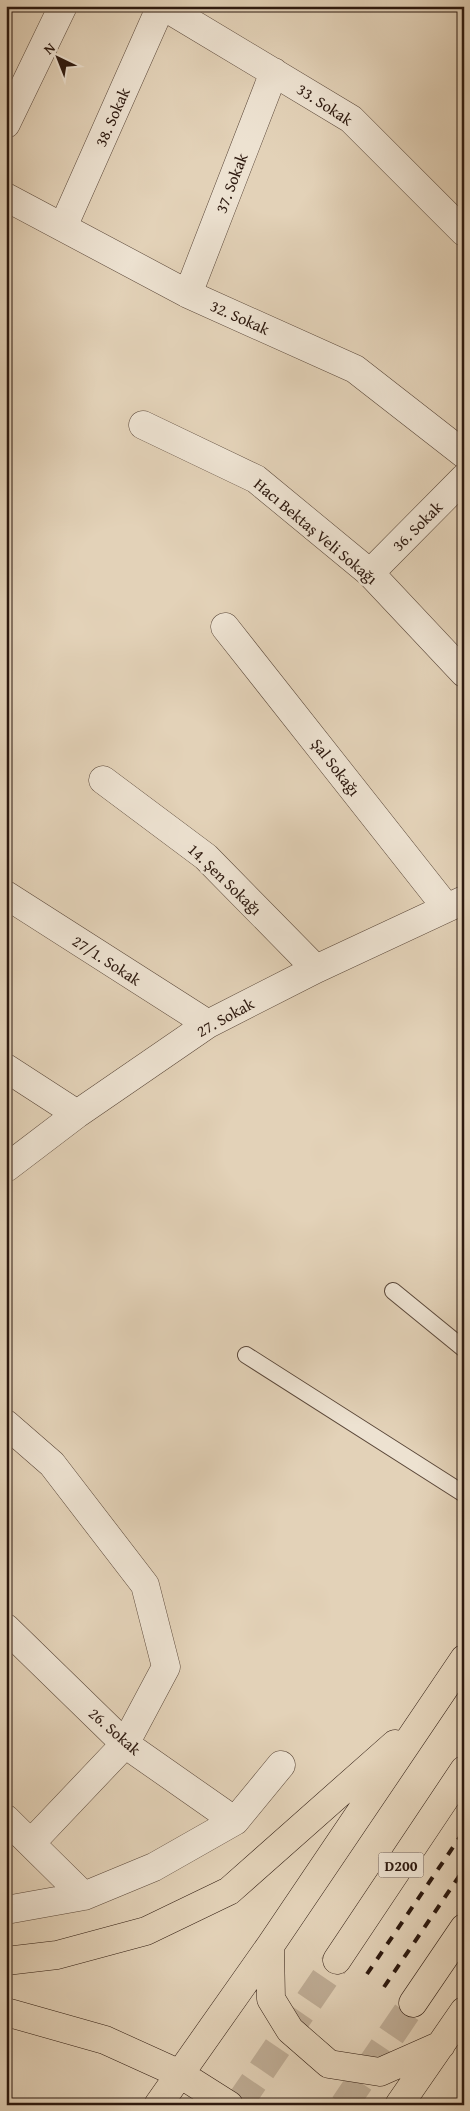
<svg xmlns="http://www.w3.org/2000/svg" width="470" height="2111" viewBox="0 0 470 2111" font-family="'Gentium Book Plus',serif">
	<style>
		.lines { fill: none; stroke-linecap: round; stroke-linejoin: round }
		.trunk-tunnel { stroke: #bfad96; stroke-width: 28; stroke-dasharray: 28 14; stroke-linecap: butt }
		.service-casing { stroke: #5a4739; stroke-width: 18 }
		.minor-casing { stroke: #5a4739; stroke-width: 29 }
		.trunk-casing { stroke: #2d190f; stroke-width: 29 }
		.service { stroke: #ede2d1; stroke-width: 16 }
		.minor { stroke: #ede2d1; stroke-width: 28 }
		.trunk { stroke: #e3d2b8; stroke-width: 28 }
		.rail { stroke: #2d190f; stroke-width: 4; stroke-dasharray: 9 9; stroke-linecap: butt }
		.labels { text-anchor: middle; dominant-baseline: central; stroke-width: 5; stroke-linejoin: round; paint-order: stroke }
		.shield { fill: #ede2d1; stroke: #675549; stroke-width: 1 }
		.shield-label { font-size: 15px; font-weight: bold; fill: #2d190f }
		.street-label { font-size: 16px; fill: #2d190f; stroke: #ede2d1 }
	</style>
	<rect width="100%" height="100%" fill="#e3d2b8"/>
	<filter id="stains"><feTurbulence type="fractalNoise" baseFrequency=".004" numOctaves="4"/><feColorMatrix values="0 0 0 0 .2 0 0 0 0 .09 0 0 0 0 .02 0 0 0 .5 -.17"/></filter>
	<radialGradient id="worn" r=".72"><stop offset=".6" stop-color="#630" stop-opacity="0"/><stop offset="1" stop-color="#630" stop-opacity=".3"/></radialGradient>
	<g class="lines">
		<!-- trunk-tunnel -->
		<path class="trunk-tunnel" d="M 238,2105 L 337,1960
			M 344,2105 L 413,2003"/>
		<defs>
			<path id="service" d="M 393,1291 L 464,1349
				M 246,1355 L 464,1494"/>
			<path id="minor" d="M 163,6 L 351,119 L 464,232
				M 6,124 L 63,6
				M 6,197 L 188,294 L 355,369 L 464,454
				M 63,227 L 161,6
				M 188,294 L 274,72
				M 143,425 L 256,479 L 370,573 L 464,673
				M 370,573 L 464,478
				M 225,627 L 446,907
				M 103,780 L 206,857 L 316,969
				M 6,895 L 208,1024
				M 6,1068 L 77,1114
				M 6,1168 L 77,1114 L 208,1024 L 316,969 L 464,900
				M 6,1424 L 52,1464 L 145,1585 L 166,1667 L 125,1744 L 31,1843
				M 6,1628 L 125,1744 L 235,1821
				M 6,1819 L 84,1896
				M 6,1910 L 84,1896 L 154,1867 L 235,1821 L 281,1765"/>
			<path id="trunk" d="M 270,1946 L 271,1999 L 290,2030 L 329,2064 L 380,2072 L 441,2045
				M 337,1960 L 464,1770
				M 6,1961 L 57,1955 L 146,1931 L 229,1891 L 395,1744
				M 413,2003 L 464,1928
				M 6,2012 L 105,2040 L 180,2074 L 229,2105
				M 158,2105 L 270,1946 L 464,1659
				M 399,2105 L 464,2011"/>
		</defs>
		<!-- service casing -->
		<use href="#service" class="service-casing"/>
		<!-- minor casing -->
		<use href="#minor" class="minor-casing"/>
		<!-- trunk casing -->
		<use href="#trunk" class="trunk-casing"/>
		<!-- service -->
		<use href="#service" class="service"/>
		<!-- minor -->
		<use href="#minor" class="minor"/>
		<!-- trunk -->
		<use href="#trunk" class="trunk"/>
		<!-- rail -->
		<path class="rail" d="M 367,1974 L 464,1831
			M 384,1987 L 464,1869"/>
	</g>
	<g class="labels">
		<!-- shield labels -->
		<rect class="shield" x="378.5" y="1852.5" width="45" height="25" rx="4"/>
		<g class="shield-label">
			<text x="401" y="1865">D200</text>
		</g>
		<!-- street labels -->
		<g class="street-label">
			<text transform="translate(325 104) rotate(33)">33. Sokak</text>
			<text transform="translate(112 117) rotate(-66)">38. Sokak</text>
			<text transform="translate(231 183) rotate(-69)">37. Sokak</text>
			<text transform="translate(240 317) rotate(24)">32. Sokak</text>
			<text transform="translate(417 526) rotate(-45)">36. Sokak</text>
			<text transform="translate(316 531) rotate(40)">Hacı Bektaş Veli Sokağı</text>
			<text transform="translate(336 767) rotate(52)">Şal Sokağı</text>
			<text transform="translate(225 879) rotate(44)">14. Şen Sokağı</text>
			<text transform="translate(107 960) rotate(33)">27/1. Sokak</text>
			<text transform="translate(225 1017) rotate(-29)">27. Sokak</text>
			<text transform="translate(115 1731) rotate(41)">26. Sokak</text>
		</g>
	</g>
	<!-- margin -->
	<rect width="470" height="2111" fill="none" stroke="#e3d2b8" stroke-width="25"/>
	<rect x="8" y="8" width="455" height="2096" fill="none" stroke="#2d190f" stroke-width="2.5"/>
	<rect x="12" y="12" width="445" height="2086" fill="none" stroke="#2d190f"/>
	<!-- north arrow -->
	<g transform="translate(58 58) rotate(317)" stroke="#ede2d1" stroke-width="4" paint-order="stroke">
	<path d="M0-4L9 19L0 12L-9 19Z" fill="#2d190f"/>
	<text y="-8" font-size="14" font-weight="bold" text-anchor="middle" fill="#2d190f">N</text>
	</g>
	<rect width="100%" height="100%" filter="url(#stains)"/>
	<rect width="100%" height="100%" fill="url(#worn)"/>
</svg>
